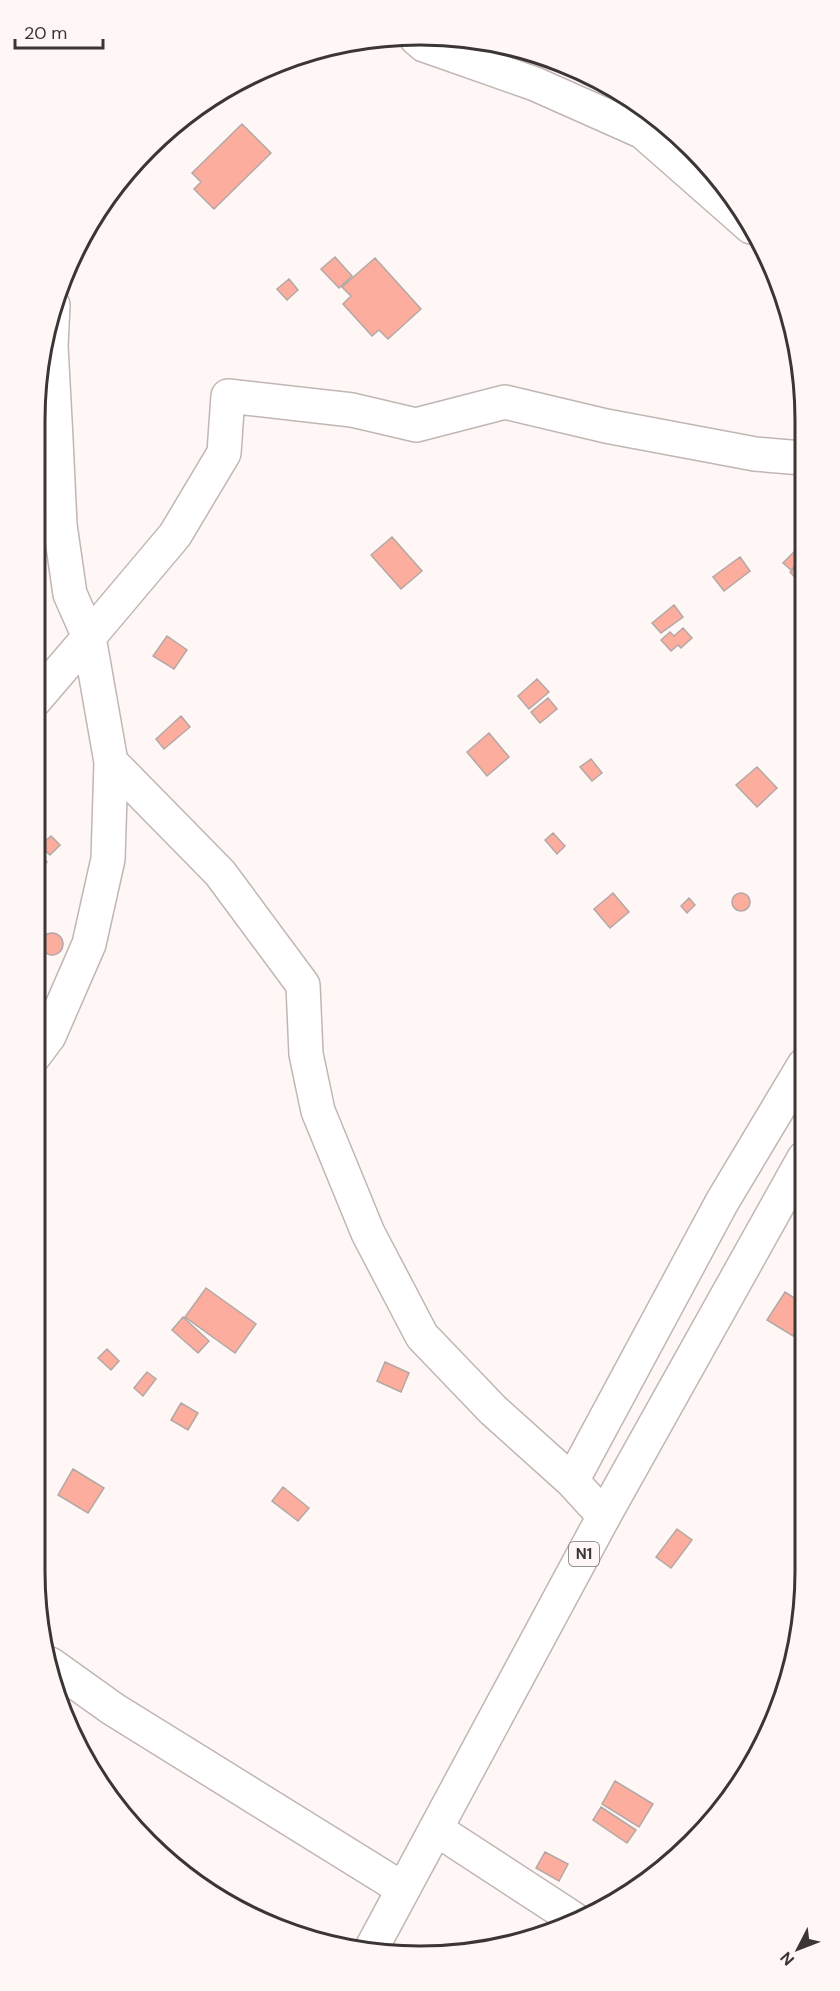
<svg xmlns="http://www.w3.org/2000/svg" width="840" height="1991" viewBox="0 0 840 1991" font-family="'DM Sans',sans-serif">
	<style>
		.building { fill: #fcad9e; stroke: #b3a8a5; stroke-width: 1.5 }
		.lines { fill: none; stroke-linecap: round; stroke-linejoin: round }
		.minor-casing { stroke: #c1b6b4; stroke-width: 36 }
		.major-casing { stroke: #c1b6b4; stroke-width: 36 }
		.minor { stroke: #fff; stroke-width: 33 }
		.major { stroke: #fff; stroke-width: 33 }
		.labels { text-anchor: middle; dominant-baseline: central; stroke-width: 4.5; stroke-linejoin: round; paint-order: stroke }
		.shield { fill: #fef7f6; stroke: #76706f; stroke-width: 1.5 }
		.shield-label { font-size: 15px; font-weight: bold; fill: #3b3635 }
		.rim { fill: none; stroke: #3b3635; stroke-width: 3 }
	</style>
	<rect width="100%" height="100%" fill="#fef7f6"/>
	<!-- building -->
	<path class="building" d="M 242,124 L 271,153 L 214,209 L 194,189 L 201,182 L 192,173 Z
		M 335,257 L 352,276 L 339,288 L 321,269 Z
		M 375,258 L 421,309 L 388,339 L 379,330 L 372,336 L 343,304 L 351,296 L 342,287 Z
		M 289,279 L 298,290 L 287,300 L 277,289 Z
		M 392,537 L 422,571 L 401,589 L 371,555 Z
		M 802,544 L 803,558 L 791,570 L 783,563 Z
		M 740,557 L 750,571 L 724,591 L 713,577 Z
		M 803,560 L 803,584 L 802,585 L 790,572 Z
		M 674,605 L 683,617 L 661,633 L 652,623 Z
		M 683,628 L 692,638 L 681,648 L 678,645 L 671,651 L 661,640 L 670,632 L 674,636 Z
		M 167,636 L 187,650 L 174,669 L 153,656 Z
		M 537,679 L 549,692 L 529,709 L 518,696 Z
		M 548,698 L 557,709 L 540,723 L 531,712 Z
		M 181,716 L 190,727 L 164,749 L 156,739 Z
		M 489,733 L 509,757 L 487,776 L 467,752 Z
		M 591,759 L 602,773 L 592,781 L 580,767 Z
		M 757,767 L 777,788 L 757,807 L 736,785 Z
		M 553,833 L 565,846 L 557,854 L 545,840 Z
		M 51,836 L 60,845 L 50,855 L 40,846 Z
		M 38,853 L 47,862 L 37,872 L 34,870 L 34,857 Z
		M732 902a9 9 0 1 1 18 0a9 9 0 1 1-18 0Z
		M 613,893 L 629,912 L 610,928 L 594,909 Z
		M 34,895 L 45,909 L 34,917 Z
		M 689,898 L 695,905 L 687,913 L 681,906 Z
		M41 944a11 11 0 1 1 22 0a11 11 0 1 1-22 0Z
		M 206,1288 L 256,1324 L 235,1353 L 185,1317 Z
		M 785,1292 L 805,1305 L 805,1316 L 793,1336 L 767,1320 Z
		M 183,1317 L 209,1341 L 198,1353 L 172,1330 Z
		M 107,1349 L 119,1361 L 111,1370 L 98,1358 Z
		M 385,1362 L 409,1373 L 401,1392 L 377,1381 Z
		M 147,1372 L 156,1379 L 143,1396 L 134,1388 Z
		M 181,1403 L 198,1413 L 188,1430 L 171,1420 Z
		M 73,1469 L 104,1488 L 88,1513 L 58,1495 Z
		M 283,1487 L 309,1508 L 298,1521 L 272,1501 Z
		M 677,1529 L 692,1540 L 671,1568 L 656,1557 Z
		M 615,1781 L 653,1804 L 639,1827 L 602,1804 Z
		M 601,1807 L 636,1830 L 627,1843 L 593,1820 Z
		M 545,1852 L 568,1864 L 559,1881 L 536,1868 Z"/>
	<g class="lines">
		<defs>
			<path id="minor" d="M 416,38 L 424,45 L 535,84 L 643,132 L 751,227
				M 53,305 L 51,346 L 56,439
				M 36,411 L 56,439 L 60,525 L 70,594 L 89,637 L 175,535 L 224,453 L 228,396 L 352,410 L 416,425 L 505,402 L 606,426 L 755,454 L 802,458
				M 34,701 L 89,637 L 111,762 L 220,873 L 303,985 L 306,1054 L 318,1111 L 368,1233 L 422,1336 L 493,1410 L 572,1481 L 604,1516
				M 34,1056 L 49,1036 L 89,944 L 108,859 L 111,762
				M 572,1481 L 722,1202 L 804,1065
				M 50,1664 L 113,1709 L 403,1889
				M 436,1829 L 574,1919"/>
			<path id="major" d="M 369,1953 L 604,1516 L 804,1158"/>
		</defs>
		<!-- minor casing -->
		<use href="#minor" class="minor-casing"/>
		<!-- major casing -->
		<use href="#major" class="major-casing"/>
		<!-- minor -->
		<use href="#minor" class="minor"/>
		<!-- major -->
		<use href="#major" class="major"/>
	</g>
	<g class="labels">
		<!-- shield labels -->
		<rect class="shield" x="569" y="1542" width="30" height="24" rx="4.5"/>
		<g class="shield-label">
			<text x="584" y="1554">N1</text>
		</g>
	</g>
	<!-- crop -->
	<path d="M0 0H840V1991H0ZM420 45H420A375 375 0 0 1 795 420V1571A375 375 0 0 1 420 1946H420A375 375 0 0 1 45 1571V420A375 375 0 0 1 420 45Z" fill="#fef7f6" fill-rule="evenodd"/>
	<path class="rim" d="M420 45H420A375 375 0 0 1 795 420V1571A375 375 0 0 1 420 1946H420A375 375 0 0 1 45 1571V420A375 375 0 0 1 420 45Z"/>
	<!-- north arrow -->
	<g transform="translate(798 1949) rotate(228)" stroke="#fef7f6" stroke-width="4.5" paint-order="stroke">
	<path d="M0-4.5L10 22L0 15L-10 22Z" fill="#3b3635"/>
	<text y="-9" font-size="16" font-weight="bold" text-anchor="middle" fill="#3b3635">N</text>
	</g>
	<!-- scale -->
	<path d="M15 39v9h88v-9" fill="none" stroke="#3b3635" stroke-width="3"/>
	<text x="24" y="39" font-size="18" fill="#3b3635" stroke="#fef7f6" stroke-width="4.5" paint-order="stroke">20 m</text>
</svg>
